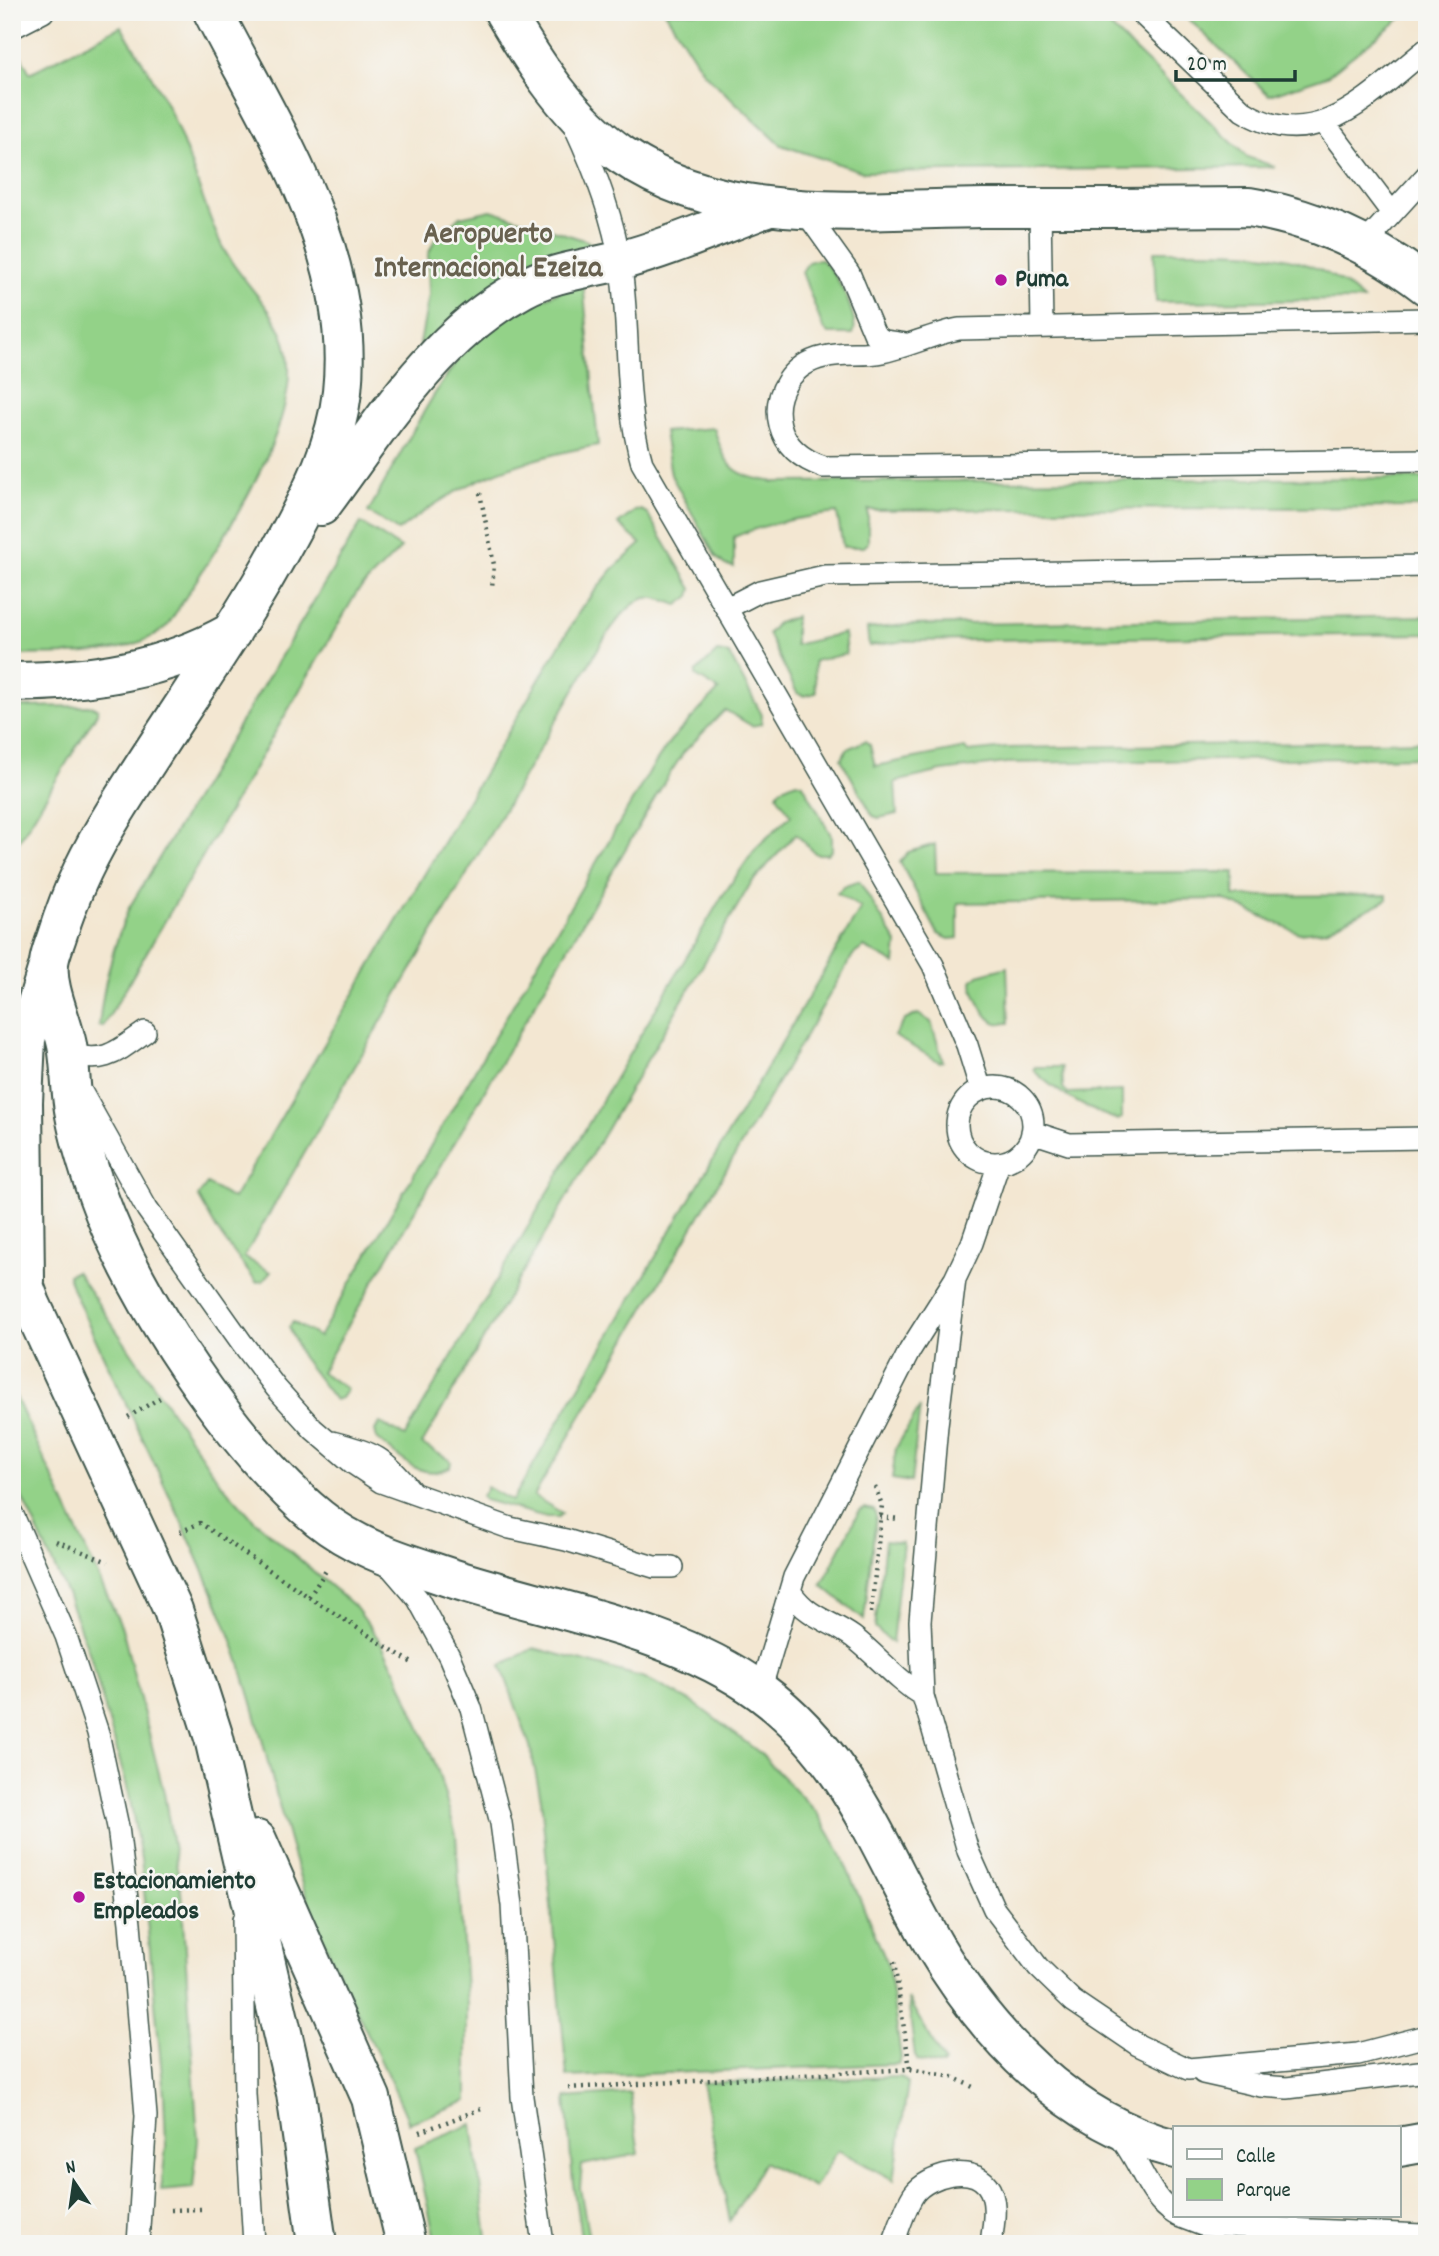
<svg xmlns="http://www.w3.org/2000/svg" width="1439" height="2256" viewBox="0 0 1439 2256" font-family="Dekko,sans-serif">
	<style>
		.green { fill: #93d288; stroke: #59885e; stroke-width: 2 }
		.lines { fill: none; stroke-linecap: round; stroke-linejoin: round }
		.service-casing { stroke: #3f564c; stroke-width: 24 }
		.minor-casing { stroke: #3f564c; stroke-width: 42 }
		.path { stroke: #3f564c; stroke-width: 4.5; stroke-dasharray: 2 5; stroke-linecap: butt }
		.service { stroke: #fff; stroke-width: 21 }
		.minor { stroke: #fff; stroke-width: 38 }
		.poi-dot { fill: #b5179e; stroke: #f6f6f2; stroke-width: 2.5 }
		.labels { text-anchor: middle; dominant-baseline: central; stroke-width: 5; stroke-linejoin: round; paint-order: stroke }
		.poi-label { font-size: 26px; font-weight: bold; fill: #1f3d34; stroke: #f6f6f2; text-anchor: start }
		.quarter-label { font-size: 30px; font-weight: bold; fill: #68614f; stroke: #f6f6f2 }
	</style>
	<rect width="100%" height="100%" fill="#f6f6f2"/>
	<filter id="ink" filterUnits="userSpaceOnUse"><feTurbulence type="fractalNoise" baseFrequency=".0143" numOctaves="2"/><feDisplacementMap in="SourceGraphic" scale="14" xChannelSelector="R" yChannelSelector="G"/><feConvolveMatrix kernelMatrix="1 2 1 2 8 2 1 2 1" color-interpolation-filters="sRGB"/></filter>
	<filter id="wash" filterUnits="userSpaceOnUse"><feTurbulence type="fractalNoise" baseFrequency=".00686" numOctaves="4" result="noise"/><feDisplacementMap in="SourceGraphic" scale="28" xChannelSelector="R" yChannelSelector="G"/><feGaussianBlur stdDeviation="1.57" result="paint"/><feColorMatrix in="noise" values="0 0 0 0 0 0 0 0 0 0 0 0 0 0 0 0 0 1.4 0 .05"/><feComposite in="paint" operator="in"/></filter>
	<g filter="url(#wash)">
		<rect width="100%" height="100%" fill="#f3e7d2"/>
		<!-- green -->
		<path class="green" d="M 665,12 L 1095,12 L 1247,157 L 1276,167 L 863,172 L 781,145 L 704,73 Z
			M 1181,12 L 1409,12 L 1327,76 L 1269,95 Z
			M 121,26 C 139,56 159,86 173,118 C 191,159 202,202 220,242 C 236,276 268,301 282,334 C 318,413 208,559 168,625 C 130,660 61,653 12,655 L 12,40 L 30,73 Z
			M 491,210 L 587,241 L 592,245 L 591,252 L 426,348 L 420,344 L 429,295 L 428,255 L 435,239 L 460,217 Z
			M 1154,251 C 1228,252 1307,243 1363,300 L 1156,302 Z
			M 819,259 C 834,265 861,320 853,334 L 829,334 L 823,328 L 802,272 L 808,262 Z
			M 583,282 L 598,445 C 518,460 463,479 398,531 L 368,512 C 397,462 431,390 468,348 C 496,315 544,298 583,282 Z
			M 714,428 C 726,468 733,476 775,482 L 1427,478 L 1427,507 L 868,510 L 868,543 L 864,547 L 843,547 L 837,513 C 801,517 766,523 734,537 L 734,567 L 725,565 L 716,557 L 671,475 L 664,432 Z
			M 641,510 L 647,513 L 692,589 L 690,596 L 678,605 C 666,601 652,594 640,600 C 618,612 597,650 585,671 L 244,1257 L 271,1272 L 263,1281 L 256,1282 L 217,1230 L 198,1196 L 207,1184 L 233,1199 L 582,607 L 613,569 L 641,544 L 618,524 L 635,511 Z
			M 361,523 L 401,548 L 357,592 L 103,1027 L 99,1026 C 103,985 113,946 129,908 Z
			M 1427,616 L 1427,634 L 906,641 L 869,646 L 867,629 L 906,625 Z
			M 795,617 L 795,645 L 844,633 L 846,654 L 814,661 L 816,693 L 804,696 L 797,693 L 768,634 L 777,623 Z
			M 717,652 L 729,654 L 762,715 L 761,724 L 752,726 L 725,710 L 684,752 L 665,781 L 321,1372 L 347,1389 L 341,1398 L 335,1400 L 301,1356 L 289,1327 L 293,1322 L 319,1337 L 648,774 L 670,741 L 719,690 L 696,676 L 696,672 Z
			M 91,706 L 98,709 L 97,713 L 14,849 L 12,707 Z
			M 865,741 L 870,745 L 875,766 L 965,748 L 968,752 L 1007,748 L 1427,741 L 1427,757 L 1006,763 L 942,771 L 895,782 L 897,814 L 879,818 L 873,816 L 841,759 L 847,749 Z
			M 796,782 L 803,784 L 832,837 L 832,850 L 827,854 L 816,854 L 796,834 L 751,883 L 422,1444 L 451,1461 L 450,1467 C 421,1483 399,1456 377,1439 L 375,1430 L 380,1423 L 405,1436 L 721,898 L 756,848 L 791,815 L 777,795 L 780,789 Z
			M 935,844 L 936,873 L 1235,872 L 1234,896 L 1387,895 L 1387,900 L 1326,930 L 1299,933 L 1223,899 L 958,903 L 958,938 L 949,939 L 938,934 L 900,862 L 908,852 Z
			M 859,881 L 897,943 L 895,964 L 864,947 L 853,955 L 534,1496 L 562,1513 L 558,1517 L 546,1517 L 484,1500 L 482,1496 L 487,1487 L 512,1501 L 861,908 L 837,893 L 843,887 Z
			M 1007,967 L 1009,1023 C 1004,1023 998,1025 993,1021 C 983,1014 972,992 972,981 L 978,975 Z
			M 918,1014 L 931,1022 L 943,1061 L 940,1062 L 894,1036 L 905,1020 Z
			M 1035,1067 L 1062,1067 L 1063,1088 L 1068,1093 L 1122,1091 L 1122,1118 L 1118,1120 C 1086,1109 1058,1094 1033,1070 Z
			M 76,1271 L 218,1480 L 254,1520 L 356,1608 L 378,1638 L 397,1673 L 438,1771 L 456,1835 L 467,2006 L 467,2101 L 409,2123 C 376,2043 331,1969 303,1887 C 274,1800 259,1708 225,1622 C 179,1509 123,1401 73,1290 L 68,1275 Z
			M 12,1389 L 122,1628 L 164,1793 L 181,1891 L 198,2140 L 193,2188 L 161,2191 L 166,2146 L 164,2095 L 141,1859 L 129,1794 L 90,1655 L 67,1594 L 12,1476 Z
			M 920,1407 L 911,1482 L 892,1479 L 896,1448 Z
			M 864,1508 L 874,1510 L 876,1516 L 864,1620 L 822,1585 L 859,1511 Z
			M 885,1541 L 903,1543 L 892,1643 L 875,1628 Z
			M 534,1648 L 645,1678 L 694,1703 L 760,1753 L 817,1813 L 839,1850 L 888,1965 L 901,2058 L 898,2064 L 567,2077 L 541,1799 L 530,1746 L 501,1665 Z
			M 908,1999 L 944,2062 L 942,2066 L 918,2061 L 915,2056 Z
			M 901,2077 L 908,2083 L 894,2180 L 838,2150 L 814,2188 L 764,2162 L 730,2221 L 702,2083 Z
			M 630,2093 L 639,2154 L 582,2165 L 580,2188 L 590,2244 L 582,2244 L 573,2184 L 566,2098 Z
			M 472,2124 L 488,2244 L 436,2244 L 415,2148 Z"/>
	</g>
	<g filter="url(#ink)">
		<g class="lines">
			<defs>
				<path id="service" d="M 1140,12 L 1243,111 C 1316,158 1372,92 1427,49
					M 12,28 L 43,12
					M 1325,124 L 1392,213
					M 574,125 C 594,168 613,215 620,262 C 631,327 623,399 642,463 L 933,965 L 967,1045 L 981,1090
					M 1040,208 L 1042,327
					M 804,210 L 849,273 L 875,335 L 884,341 L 905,344
					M 1365,243 L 1427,175
					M 1427,319 L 959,329 C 933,334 909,346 882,352 C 863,356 843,352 824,357 C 792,364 772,394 780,425 C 786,448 803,460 824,467 L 1427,460
					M 727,608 L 760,591 L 825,576 L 1427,566
					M 69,1053 C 103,1066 118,1051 145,1032
					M957 1125a38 38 0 1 1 76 0a38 38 0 1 1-76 0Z
					M 82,1093 L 147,1209 L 242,1343 L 276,1388 L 313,1429 L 354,1464 L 381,1482 L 510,1528 L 566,1540 L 654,1567 L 672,1567
					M 1032,1132 L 1069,1144 L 1427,1138
					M 955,1279 L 937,1425 L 920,1621 L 923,1696 L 968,1851 L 994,1909 L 1038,1967 L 1073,2001 L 1138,2045 L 1188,2069 L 1358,2054 L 1427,2036
					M 332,1442 C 374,1453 384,1457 411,1491
					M 12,1513 L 66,1636 L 98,1733 L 118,1827 L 130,1923 L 146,2116 L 138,2244
					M 387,1563 L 418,1599 L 449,1656 L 471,1708 L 501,1823 L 512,1905 L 522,2097 L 543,2244
					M 792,1594 C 810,1619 830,1620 853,1637 C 878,1656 896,1680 923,1696
					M 760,1691 L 794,1577 L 910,1350 L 955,1279 L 972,1243 L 999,1163
					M 243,1920 L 245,2094 L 254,2244
					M 1203,2073 L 1261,2086 L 1287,2088 L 1427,2071
					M 1117,2134 C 1139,2157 1147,2197 1175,2214
					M 1178,2216 L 1202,2225 L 1422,2235 L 1427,2232
					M 893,2244 C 899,2228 905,2207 914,2194 C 928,2175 971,2164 987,2185 C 999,2201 993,2226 991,2244"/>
				<path id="minor" d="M 213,12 C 274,131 357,253 342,392 C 336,445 313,490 288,536 C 237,631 173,718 116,810 C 90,852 72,888 57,936 C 54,945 50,954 49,963 C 46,988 62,1020 67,1045 C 71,1068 70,1092 75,1115 C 80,1142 89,1170 98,1196 C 135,1300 234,1448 319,1518 C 352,1545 393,1559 433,1572 C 539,1609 670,1625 761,1692 C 851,1758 881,1854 934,1945 C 988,2036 1069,2122 1175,2149
					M 504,12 C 536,66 570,119 622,155 C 725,227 864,209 983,208 C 1072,208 1160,208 1249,207 C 1316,218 1373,244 1427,286
					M 321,506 C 379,428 434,336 522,289 C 552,272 586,269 619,261 C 669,248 720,225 769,207
					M 12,682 C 90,681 163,671 232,632
					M 12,1252 L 31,1304 L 173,1610 L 214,1738 L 296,2093 L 317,2244
					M 25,1281 L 23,1102 L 26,1039 L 47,970
					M 257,1840 L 371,2098 L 406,2244
					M 1399,2147 L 1427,2142"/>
			</defs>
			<!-- service casing -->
			<use href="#service" class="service-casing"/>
			<!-- minor casing -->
			<use href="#minor" class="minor-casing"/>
			<!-- path -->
			<path class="path" d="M 480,493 L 494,565 L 492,587
				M 128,1417 L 163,1396
				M 880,1517 L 900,1519
				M 180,1532 L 200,1523 L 309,1597 L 327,1569
				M 56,1541 L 108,1562
				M 309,1597 L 412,1663
				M 871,1613 L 882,1505 L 875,1487
				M 894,1962 L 910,2069
				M 568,2088 L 910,2069 L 952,2077 L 973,2087
				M 420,2132 L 481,2109
				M 171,2210 L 201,2209"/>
			<!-- service -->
			<use href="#service" class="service"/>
			<!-- minor -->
			<use href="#minor" class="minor"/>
		</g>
	</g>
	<!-- markers -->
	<g class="poi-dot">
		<circle cx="1001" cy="280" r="7"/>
		<circle cx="79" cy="1897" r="7"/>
	</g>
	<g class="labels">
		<!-- poi labels -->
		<g class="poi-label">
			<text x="1015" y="280">Puma</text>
			<text x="93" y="1882">Estacionamiento<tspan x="93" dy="30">Empleados</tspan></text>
		</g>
		<!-- quarter labels -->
		<g class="quarter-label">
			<text x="488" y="236">Aeropuerto<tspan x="488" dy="34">Internacional Ezeiza</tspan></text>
		</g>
	</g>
	<!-- margin -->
	<rect width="1439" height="2256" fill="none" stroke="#f6f6f2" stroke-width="42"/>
	<!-- legend -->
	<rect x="1173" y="2126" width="228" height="91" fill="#f6f6f2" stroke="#a0aca6" stroke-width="2"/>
	<rect x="1187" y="2149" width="35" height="10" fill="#ffffff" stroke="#a0aca6" stroke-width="2"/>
	<text x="1236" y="2162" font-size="21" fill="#1f3d34">Calle</text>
	<rect x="1187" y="2179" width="35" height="21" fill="#93d288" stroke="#a0aca6" stroke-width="2"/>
	<text x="1236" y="2196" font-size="21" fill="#1f3d34">Parque</text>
	<!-- north arrow -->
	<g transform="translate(74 2182) rotate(347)" stroke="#f6f6f2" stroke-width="5" paint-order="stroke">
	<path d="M0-5L12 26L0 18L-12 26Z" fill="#1f3d34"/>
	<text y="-10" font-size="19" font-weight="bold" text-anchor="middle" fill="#1f3d34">N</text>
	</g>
	<!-- scale -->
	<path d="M1176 70v10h119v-10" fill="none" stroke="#1f3d34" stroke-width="3.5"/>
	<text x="1187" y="70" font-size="21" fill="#1f3d34" stroke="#f6f6f2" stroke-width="5" paint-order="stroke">20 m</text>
</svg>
